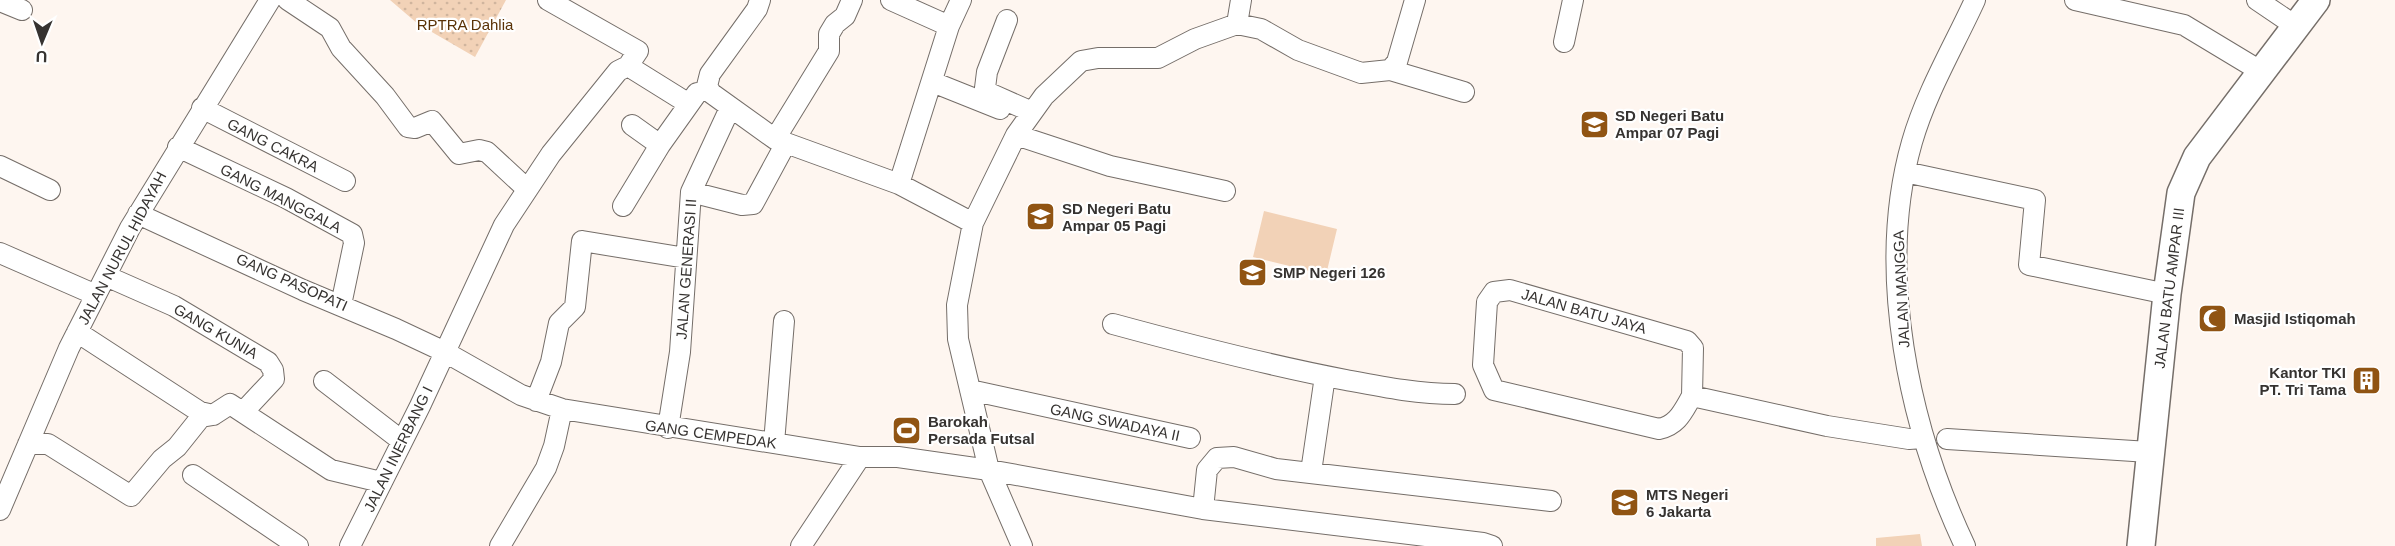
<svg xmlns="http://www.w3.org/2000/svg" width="2395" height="546" viewBox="0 0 2395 546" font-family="Arial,sans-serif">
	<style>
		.green { fill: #f2d2b7 }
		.park { fill: url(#park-dots) }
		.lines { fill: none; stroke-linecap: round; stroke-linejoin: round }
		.street-casing { stroke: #756e69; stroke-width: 22 }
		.secondary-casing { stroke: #756e69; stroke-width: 30 }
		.street { stroke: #fff; stroke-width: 20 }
		.secondary { stroke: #fff; stroke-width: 27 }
		.labels { text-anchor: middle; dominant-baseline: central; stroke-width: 4.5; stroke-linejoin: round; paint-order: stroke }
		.park-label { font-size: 15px; fill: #5a3206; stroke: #fff }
		.poi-label { font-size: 15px; font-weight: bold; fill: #363331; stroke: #fff; text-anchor: start }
		.street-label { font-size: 15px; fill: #363331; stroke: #fff }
	</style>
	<defs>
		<pattern id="park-dots" width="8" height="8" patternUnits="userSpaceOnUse" patternTransform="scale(1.5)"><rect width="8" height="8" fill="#f2d2b7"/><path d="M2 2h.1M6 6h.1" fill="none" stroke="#d0b59e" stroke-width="1.8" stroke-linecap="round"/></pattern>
	</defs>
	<rect width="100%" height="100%" fill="#fef6f0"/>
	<!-- green -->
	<path class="green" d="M 1264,211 L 1337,229 L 1326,275 L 1253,257 Z
		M 1920,534 L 1922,546 L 1876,546 L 1876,538 Z"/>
	<!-- park -->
	<path class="park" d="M 390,0 L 506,0 L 475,57 L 418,24 Z"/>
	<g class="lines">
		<defs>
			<path id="street" d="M 288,0 L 330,28 L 341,48 L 385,96 L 408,127 L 415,128 L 432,121 L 459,154 L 479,150 L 487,152 L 527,189
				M 548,0 L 638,51 L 628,66 L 689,104
				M 760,0 L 757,9 L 710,74 L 707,86 L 711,93 L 775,139 L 899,184 L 973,223
				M 891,0 L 949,26
				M 2075,0 L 2184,25 L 2262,72
				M 2257,0 L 2297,27
				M 0,1 L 22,10
				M 1007,20 L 987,72 L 985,88 L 989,93 L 1032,112
				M 1237,24 L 1241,0
				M 1564,42 L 1573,0
				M 1390,70 L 1464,92
				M 940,85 L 1000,109
				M 202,108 L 345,181
				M 632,125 L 660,145
				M 1016,135 L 1110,166 L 1225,191
				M 775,139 L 829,51 L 829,34 L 835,24 L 845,16 L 852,0
				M 178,147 L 286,198 L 352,234 L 354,243 L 341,305
				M 0,166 L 50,190
				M 1905,172 L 2035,200 L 2029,265 L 2167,294
				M 899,184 L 949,26 L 961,0
				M 691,192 L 742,205 L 753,204 L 786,143
				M 623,206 L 660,145 L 697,93
				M 138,214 L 303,290 L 396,329 L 445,352 L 521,395 L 562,409 L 860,457 L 898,457 L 989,470 L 1203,509
				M 0,253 L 96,295
				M 106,276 L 174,306 L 268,362 L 273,370 L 274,379 L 244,411
				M 1113,324 C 1190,345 1267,365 1346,380 C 1383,387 1418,394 1455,394
				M 77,332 L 200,412 L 213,415 L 230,404 L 331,470 L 381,482
				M 324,381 L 402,441
				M 970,390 L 1190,438
				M 1692,396 C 1683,411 1678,425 1659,429 L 1494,390 L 1483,365 L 1487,302 L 1494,292 L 1510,290 L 1687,341 L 1693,348 L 1692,396 L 1827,426 L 1909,439 L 1922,438
				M 536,401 L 551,362 L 559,323 L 575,307 L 582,241 L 686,258
				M 668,428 L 680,352 L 691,192 L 730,108
				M 1947,439 L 2149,452
				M 774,443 L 784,321
				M 28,444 L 48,444 L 131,496 L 162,459 L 177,447 L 201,417 L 213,415
				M 1311,472 L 1325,376
				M 193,475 L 298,546
				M 0,510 L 69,348 L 130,228 L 270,0
				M 350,546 L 420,406 L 504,225 L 551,154 L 618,71 L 628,66
				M 500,546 L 546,468 L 554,446 L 562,409
				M 801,546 L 860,457
				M 1022,546 L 989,470 L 958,339 L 957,305 L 973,223 L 1016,135 L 1044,96 L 1081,61 L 1098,58 L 1158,58 L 1195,39 L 1237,24 L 1261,29 L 1298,50 L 1361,73 L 1390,70 L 1397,62 L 1415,0
				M 1492,546 L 1483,543 L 1203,509 L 1207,470 L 1217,458 L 1234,457 L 1276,469 L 1551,501
				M 1965,546 C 1909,427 1875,271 1912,142 C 1926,93 1954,46 1975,0"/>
			<path id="secondary" d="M 2141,546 L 2167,294 L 2181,193 L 2197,157 L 2316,0"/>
		</defs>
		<!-- street casing -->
		<use href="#street" class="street-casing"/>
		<!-- secondary casing -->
		<use href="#secondary" class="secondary-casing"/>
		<!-- street -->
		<use href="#street" class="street"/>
		<!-- secondary -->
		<use href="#secondary" class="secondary"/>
	</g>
	<!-- icons -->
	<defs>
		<symbol id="school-square" viewBox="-11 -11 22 22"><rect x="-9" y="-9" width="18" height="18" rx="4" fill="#905413" stroke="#fff"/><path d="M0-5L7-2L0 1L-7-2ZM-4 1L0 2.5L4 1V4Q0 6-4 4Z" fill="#fff"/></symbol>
		<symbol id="mosque-square" viewBox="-11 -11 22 22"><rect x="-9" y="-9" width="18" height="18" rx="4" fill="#905413" stroke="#fff"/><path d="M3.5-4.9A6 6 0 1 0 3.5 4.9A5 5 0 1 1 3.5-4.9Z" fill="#fff"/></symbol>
		<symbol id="building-square" viewBox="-11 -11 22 22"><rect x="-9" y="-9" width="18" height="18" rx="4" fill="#905413" stroke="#fff"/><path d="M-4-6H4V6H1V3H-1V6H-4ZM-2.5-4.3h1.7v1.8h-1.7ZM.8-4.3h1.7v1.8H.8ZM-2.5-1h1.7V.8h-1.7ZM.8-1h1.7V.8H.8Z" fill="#fff"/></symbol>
		<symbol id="stadium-square" viewBox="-11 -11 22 22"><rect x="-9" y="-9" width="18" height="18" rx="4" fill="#905413" stroke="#fff"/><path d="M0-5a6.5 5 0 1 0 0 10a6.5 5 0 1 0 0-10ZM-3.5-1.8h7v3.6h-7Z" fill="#fff"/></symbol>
	</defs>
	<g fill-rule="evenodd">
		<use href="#school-square" x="1578" y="108" width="33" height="33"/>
		<use href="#school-square" x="1024" y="200" width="33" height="33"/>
		<use href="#school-square" x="1236" y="256" width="33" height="33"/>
		<use href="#mosque-square" x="2196" y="302" width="33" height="33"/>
		<use href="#building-square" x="2350" y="364" width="33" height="33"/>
		<use href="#stadium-square" x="890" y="414" width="33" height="33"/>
		<use href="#school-square" x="1608" y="486" width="33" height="33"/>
	</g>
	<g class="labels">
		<!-- park labels -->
		<g class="park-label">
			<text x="465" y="24">RPTRA Dahlia</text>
		</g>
		<!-- poi labels -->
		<g class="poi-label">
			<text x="1615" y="115">SD Negeri Batu<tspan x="1615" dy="17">Ampar 07 Pagi</tspan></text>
			<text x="1062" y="208">SD Negeri Batu<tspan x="1062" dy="17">Ampar 05 Pagi</tspan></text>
			<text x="1273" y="272">SMP Negeri 126</text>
			<text x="2234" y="318">Masjid Istiqomah</text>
			<text x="2346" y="372" text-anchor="end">Kantor TKI<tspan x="2346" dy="17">PT. Tri Tama</tspan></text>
			<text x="928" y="421">Barokah<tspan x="928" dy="17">Persada Futsal</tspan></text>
			<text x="1646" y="494">MTS Negeri<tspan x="1646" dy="17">6 Jakarta</tspan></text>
		</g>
		<!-- street labels -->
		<g class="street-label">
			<text transform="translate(273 145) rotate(27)">GANG CAKRA</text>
			<text transform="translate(281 198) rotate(27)">GANG MANGGALA</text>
			<text transform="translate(122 248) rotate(-62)">JALAN NURUL HIDAYAH</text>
			<text transform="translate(686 269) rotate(-86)">JALAN GENERASI II</text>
			<text transform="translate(292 282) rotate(24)">GANG PASOPATI</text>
			<text transform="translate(2169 288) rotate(-83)">JALAN BATU AMPAR III</text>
			<text transform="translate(1901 289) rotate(-93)">JALAN MANGGA</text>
			<text transform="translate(1584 311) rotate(16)">JALAN BATU JAYA</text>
			<text transform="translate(216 331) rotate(30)">GANG KUNIA</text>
			<text transform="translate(1115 422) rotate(12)">GANG SWADAYA II</text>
			<text transform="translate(711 434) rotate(8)">GANG CEMPEDAK</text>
			<text transform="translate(398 449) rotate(-64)">JALAN INERBANG I</text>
		</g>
	</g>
	<!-- north arrow -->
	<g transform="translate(42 42) rotate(182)" stroke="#ffffff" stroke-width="4.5" paint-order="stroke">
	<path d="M0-4.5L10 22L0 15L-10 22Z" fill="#363331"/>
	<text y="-9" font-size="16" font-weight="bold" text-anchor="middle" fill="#363331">U</text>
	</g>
</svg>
